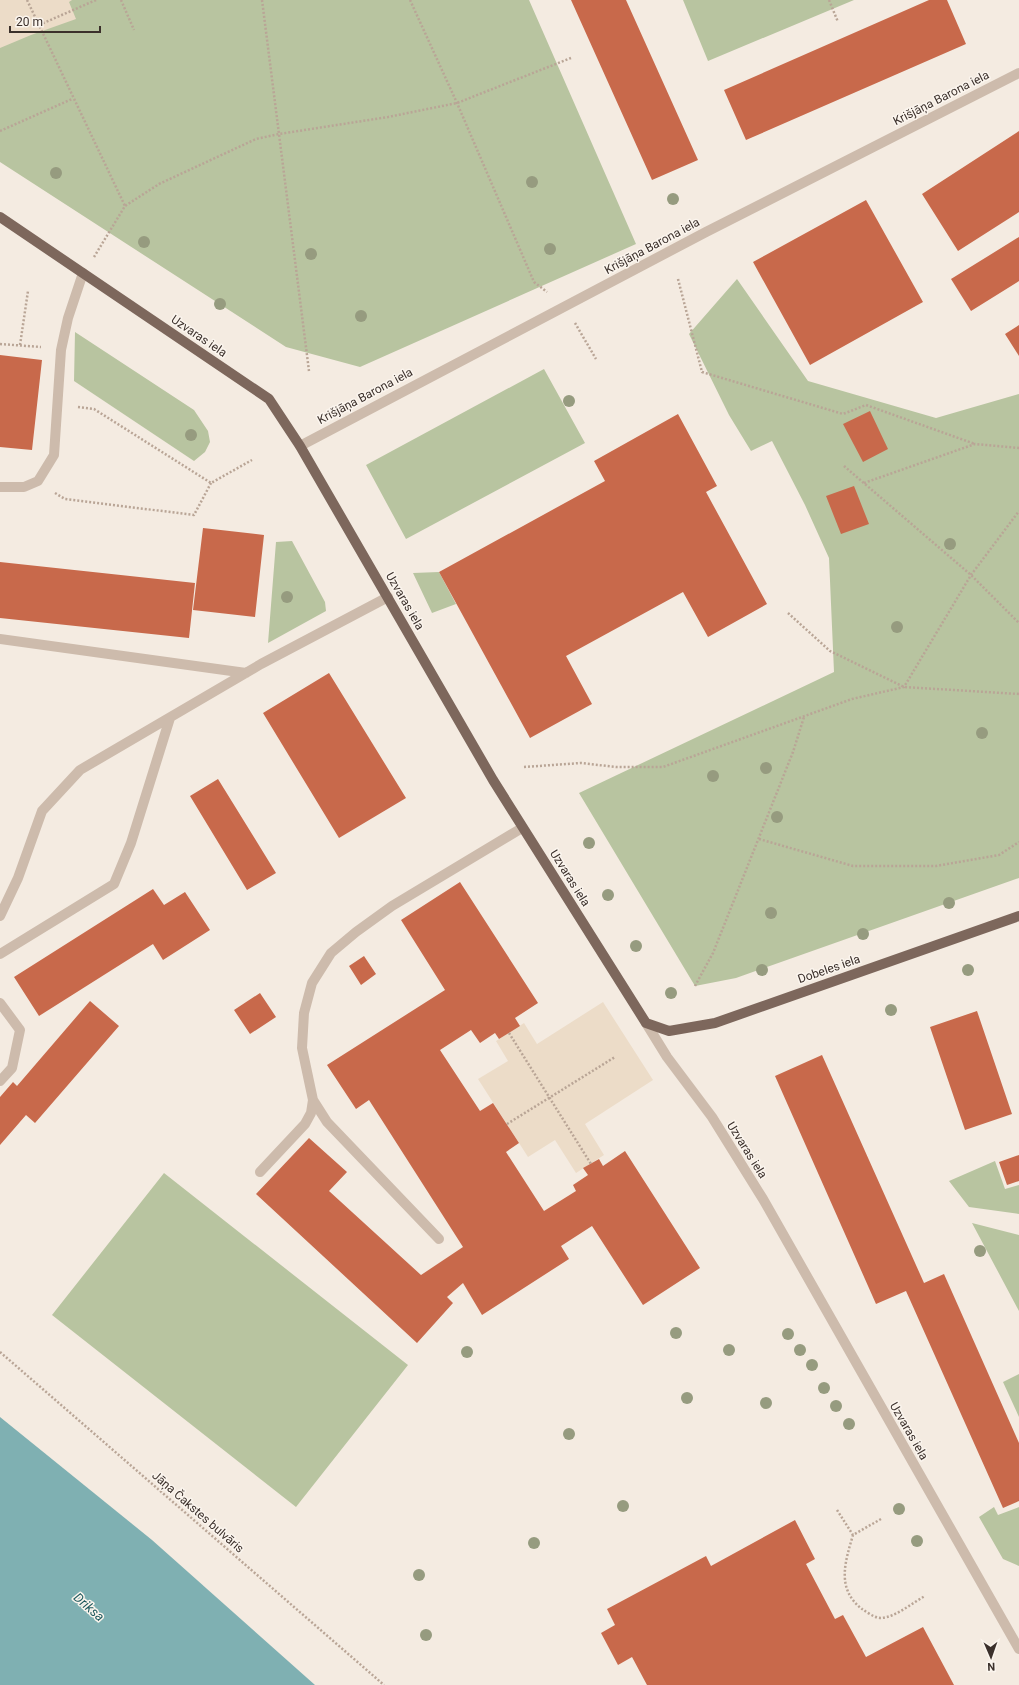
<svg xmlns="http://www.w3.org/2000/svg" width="1019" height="1685" viewBox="0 0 1019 1685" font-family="Roboto,sans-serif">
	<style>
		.green { fill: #b8c4a0 }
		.plaza { fill: #ecdcc8 }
		.water { fill: #7fb0b2 }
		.building { fill: #c8694b }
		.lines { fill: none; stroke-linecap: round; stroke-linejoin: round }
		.path { stroke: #b9a596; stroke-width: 2.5; stroke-dasharray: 2 2; stroke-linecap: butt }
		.minor { stroke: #cdbbac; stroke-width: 10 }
		.major { stroke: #7d675c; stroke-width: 10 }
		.tree { fill: #969b7f }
		.labels { text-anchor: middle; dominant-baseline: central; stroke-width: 3; stroke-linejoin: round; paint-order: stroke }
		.street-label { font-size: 12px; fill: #3b302b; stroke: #fbf5ee }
		.water-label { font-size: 13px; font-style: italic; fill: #1f5a5e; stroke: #fbf5ee }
	</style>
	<rect width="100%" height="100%" fill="#f4ebe1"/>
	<!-- green -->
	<path class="green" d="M 0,0 L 529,0 L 636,244 L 360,367 L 286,347 L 0,162 Z
		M 683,0 L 854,0 L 708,61 Z
		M 737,279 L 808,381 L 936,418 L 1019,394 L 1019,878 L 736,978 L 695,986 L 579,793 L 834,672 L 829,558 L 805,505 L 772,441 L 751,451 L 729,415 L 689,334 Z
		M 75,332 L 194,410 L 208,431 L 210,442 L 205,452 L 194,461 L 74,381 Z
		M 544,369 L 585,443 L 406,539 L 366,465 Z
		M 292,541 L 325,602 L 326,611 L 268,643 L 276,542 Z
		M 439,572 L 456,604 L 432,613 L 413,573 Z
		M 995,1161 L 1005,1189 L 1019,1185 L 1019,1214 L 969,1207 L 949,1181 Z
		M 164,1173 L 408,1365 L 296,1507 L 52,1315 Z
		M 972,1223 L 1019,1235 L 1019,1311 Z
		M 1019,1374 L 1019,1417 L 1003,1382 Z
		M 994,1507 L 998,1515 L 1019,1507 L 1019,1566 L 1003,1559 L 979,1517 Z"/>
	<!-- plaza -->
	<path class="plaza" d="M 0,0 L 72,0 L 69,2 L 76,19 L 31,35 L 0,48 Z
		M 603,1002 L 653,1080 L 585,1124 L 604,1155 L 576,1173 L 555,1140 L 528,1157 L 478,1079 L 508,1061 L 496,1041 L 524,1023 L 537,1044 Z"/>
	<!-- water -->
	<path class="water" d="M 0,1417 L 152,1540 L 315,1685 L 0,1685 Z"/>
	<!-- building -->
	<path class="building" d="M 571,0 L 626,0 L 698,160 L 652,180 Z
		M 929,0 L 947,0 L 966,44 L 746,140 L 724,90 Z
		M 1019,131 L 1019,212 L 958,251 L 922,194 Z
		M 866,200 L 923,302 L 810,365 L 753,262 Z
		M 1019,237 L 1019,281 L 971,311 L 951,279 Z
		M 1019,325 L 1019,356 L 1005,334 Z
		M 0,355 L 42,360 L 32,450 L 0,447 Z
		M 870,411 L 888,449 L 863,462 L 843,424 Z
		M 678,414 L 717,486 L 706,492 L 767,604 L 708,637 L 683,592 L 566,656 L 592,704 L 530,738 L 439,572 L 605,481 L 594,461 Z
		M 854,486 L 869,524 L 841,534 L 826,496 Z
		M 203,528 L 264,535 L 255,617 L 193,610 Z
		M 0,562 L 195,583 L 189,638 L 0,618 Z
		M 329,673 L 406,798 L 339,838 L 263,713 Z
		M 218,779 L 276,873 L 247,890 L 190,796 Z
		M 460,882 L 538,1003 L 515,1018 L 520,1026 L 499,1039 L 495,1033 L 480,1043 L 471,1030 L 440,1050 L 480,1111 L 493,1103 L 519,1143 L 506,1152 L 544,1211 L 576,1191 L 573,1185 L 588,1175 L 583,1168 L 599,1159 L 603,1166 L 625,1151 L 700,1268 L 643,1305 L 592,1226 L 561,1246 L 569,1259 L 482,1315 L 463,1283 L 447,1297 L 453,1303 L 417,1343 L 256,1194 L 309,1138 L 347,1172 L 329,1191 L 421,1275 L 463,1247 L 369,1100 L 356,1109 L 327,1065 L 445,990 L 401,920 Z
		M 153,889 L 164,905 L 185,892 L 210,930 L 163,960 L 153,944 L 39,1016 L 14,977 Z
		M 364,956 L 376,974 L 361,985 L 349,966 Z
		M 260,993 L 276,1017 L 250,1034 L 234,1010 Z
		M 90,1001 L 119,1026 L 35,1123 L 26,1115 L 0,1145 L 0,1097 L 13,1082 L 17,1086 Z
		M 977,1011 L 1012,1114 L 965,1130 L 930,1027 Z
		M 822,1055 L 924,1283 L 944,1274 L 1019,1443 L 1019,1501 L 1003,1508 L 906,1291 L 876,1304 L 775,1076 Z
		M 1019,1155 L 1019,1181 L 1007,1185 L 999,1162 Z
		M 795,1520 L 815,1559 L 806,1564 L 835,1619 L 843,1615 L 866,1657 L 923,1627 L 954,1685 L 647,1685 L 632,1657 L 618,1665 L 601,1633 L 615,1625 L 607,1609 L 706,1556 L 711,1566 Z"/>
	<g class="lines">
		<!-- path -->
		<path class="path" d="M 27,0 L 39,25
			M 96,0 L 39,25 L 125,206
			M 121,0 L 134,30
			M 262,0 L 309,371
			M 410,0 L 457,103 L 534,282 L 547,292
			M 829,0 L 838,22
			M 0,131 L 72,99
			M 94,257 L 125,206 L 159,184 L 256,139 L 279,134 L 388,117 L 457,103 L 571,58
			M 678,279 L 702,372 L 843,414 L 866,405 L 975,444
			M 575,323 L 596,359
			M 0,344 L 41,347
			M 20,345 L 28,291
			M 78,407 L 94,409 L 211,483 L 252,460
			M 844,466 L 971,575 L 1019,623
			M 864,483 L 975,444 L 1019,448
			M 55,493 L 65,499 L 194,515 L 211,483
			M 788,613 L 830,651 L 904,687 L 1019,694
			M 524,767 L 581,763 L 616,767 L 663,767 L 852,699 L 904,687 L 971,575 L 1019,511
			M 759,839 L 853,866 L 936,866 L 999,855 L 1019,842
			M 695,986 L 713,953 L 793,752 L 804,717
			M 509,1033 L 591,1164
			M 507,1124 L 615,1057
			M 0,1352 L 384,1685
			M 837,1510 L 853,1535
			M 881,1519 L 853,1535 C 845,1562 836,1589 862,1609 C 867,1612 874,1618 881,1618 C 896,1617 912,1603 925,1596"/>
		<!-- minor -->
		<path class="minor" d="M 300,446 L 706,232 L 1019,73
			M 0,487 L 24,487 L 38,481 L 54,455 L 61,350 L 68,318 L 83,273
			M 0,639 L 246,673
			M 0,916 L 18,878 L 42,811 L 80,770 L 261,664 L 388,597
			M 0,954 L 114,884 L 131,843 L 170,718
			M 0,1003 L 20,1030 L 12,1068 L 0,1081
			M 646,1023 L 667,1057 L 712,1117 L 763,1199 L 1019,1649
			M 313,1100 L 327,1122 L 439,1239
			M 260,1172 L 305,1124 L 311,1113 L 313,1100 L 302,1048 L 304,1013 L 312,983 L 331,953 L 356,932 L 392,906 L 522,828"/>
		<!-- major -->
		<path class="major" d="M 0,217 L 269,399 L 300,446 L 493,780 L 646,1023 L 669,1031 L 715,1023 L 1019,916"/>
	</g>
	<!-- trees -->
	<g class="tree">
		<circle cx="56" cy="173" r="6"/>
		<circle cx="532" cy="182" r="6"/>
		<circle cx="673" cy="199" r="6"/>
		<circle cx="144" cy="242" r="6"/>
		<circle cx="550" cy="249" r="6"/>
		<circle cx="311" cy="254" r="6"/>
		<circle cx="220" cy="304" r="6"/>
		<circle cx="361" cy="316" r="6"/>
		<circle cx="569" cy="401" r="6"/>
		<circle cx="191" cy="435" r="6"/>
		<circle cx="950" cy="544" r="6"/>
		<circle cx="287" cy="597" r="6"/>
		<circle cx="897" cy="627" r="6"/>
		<circle cx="982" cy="733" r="6"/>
		<circle cx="766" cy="768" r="6"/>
		<circle cx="713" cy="776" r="6"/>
		<circle cx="777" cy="817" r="6"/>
		<circle cx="589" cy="843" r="6"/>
		<circle cx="608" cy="895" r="6"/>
		<circle cx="949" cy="903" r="6"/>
		<circle cx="771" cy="913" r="6"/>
		<circle cx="863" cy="934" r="6"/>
		<circle cx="636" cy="946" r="6"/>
		<circle cx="762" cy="970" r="6"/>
		<circle cx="968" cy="970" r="6"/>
		<circle cx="671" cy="993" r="6"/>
		<circle cx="891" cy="1010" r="6"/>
		<circle cx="980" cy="1251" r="6"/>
		<circle cx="676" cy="1333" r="6"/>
		<circle cx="788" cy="1334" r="6"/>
		<circle cx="729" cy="1350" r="6"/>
		<circle cx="800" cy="1350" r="6"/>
		<circle cx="467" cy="1352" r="6"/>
		<circle cx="812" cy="1365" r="6"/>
		<circle cx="824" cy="1388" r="6"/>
		<circle cx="687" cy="1398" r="6"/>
		<circle cx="766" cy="1403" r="6"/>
		<circle cx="836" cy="1406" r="6"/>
		<circle cx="849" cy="1424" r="6"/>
		<circle cx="569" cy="1434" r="6"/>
		<circle cx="623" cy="1506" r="6"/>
		<circle cx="899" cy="1509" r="6"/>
		<circle cx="917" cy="1541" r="6"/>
		<circle cx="534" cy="1543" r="6"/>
		<circle cx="419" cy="1575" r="6"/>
		<circle cx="426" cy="1635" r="6"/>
	</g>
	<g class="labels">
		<!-- street labels -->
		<g class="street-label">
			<text transform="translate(941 98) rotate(-27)">Krišjāņa Barona iela</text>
			<text transform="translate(652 246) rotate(-28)">Krišjāņa Barona iela</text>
			<text transform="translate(199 336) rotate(34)">Uzvaras iela</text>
			<text transform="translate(365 396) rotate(-28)">Krišjāņa Barona iela</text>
			<text transform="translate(405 601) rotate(60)">Uzvaras iela</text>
			<text transform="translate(570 878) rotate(58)">Uzvaras iela</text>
			<text transform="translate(829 969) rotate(-19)">Dobeles iela</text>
			<text transform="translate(747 1150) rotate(58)">Uzvaras iela</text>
			<text transform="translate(909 1431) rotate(60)">Uzvaras iela</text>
			<text transform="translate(198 1512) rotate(41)">Jāņa Čakstes bulvāris</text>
		</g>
		<!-- water labels -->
		<g class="water-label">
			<text transform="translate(89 1607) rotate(41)">Driksa</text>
		</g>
	</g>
	<!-- north arrow -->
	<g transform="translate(991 1657) rotate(178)" stroke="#fbf5ee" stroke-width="3" paint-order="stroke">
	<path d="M0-3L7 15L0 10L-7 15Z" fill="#3b302b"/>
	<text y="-6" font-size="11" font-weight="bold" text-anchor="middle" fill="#3b302b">N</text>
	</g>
	<!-- scale -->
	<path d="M10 26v6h90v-6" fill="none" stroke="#3b302b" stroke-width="2"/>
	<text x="16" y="26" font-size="12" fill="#3b302b" stroke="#fbf5ee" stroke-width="3" paint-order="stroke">20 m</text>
</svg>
